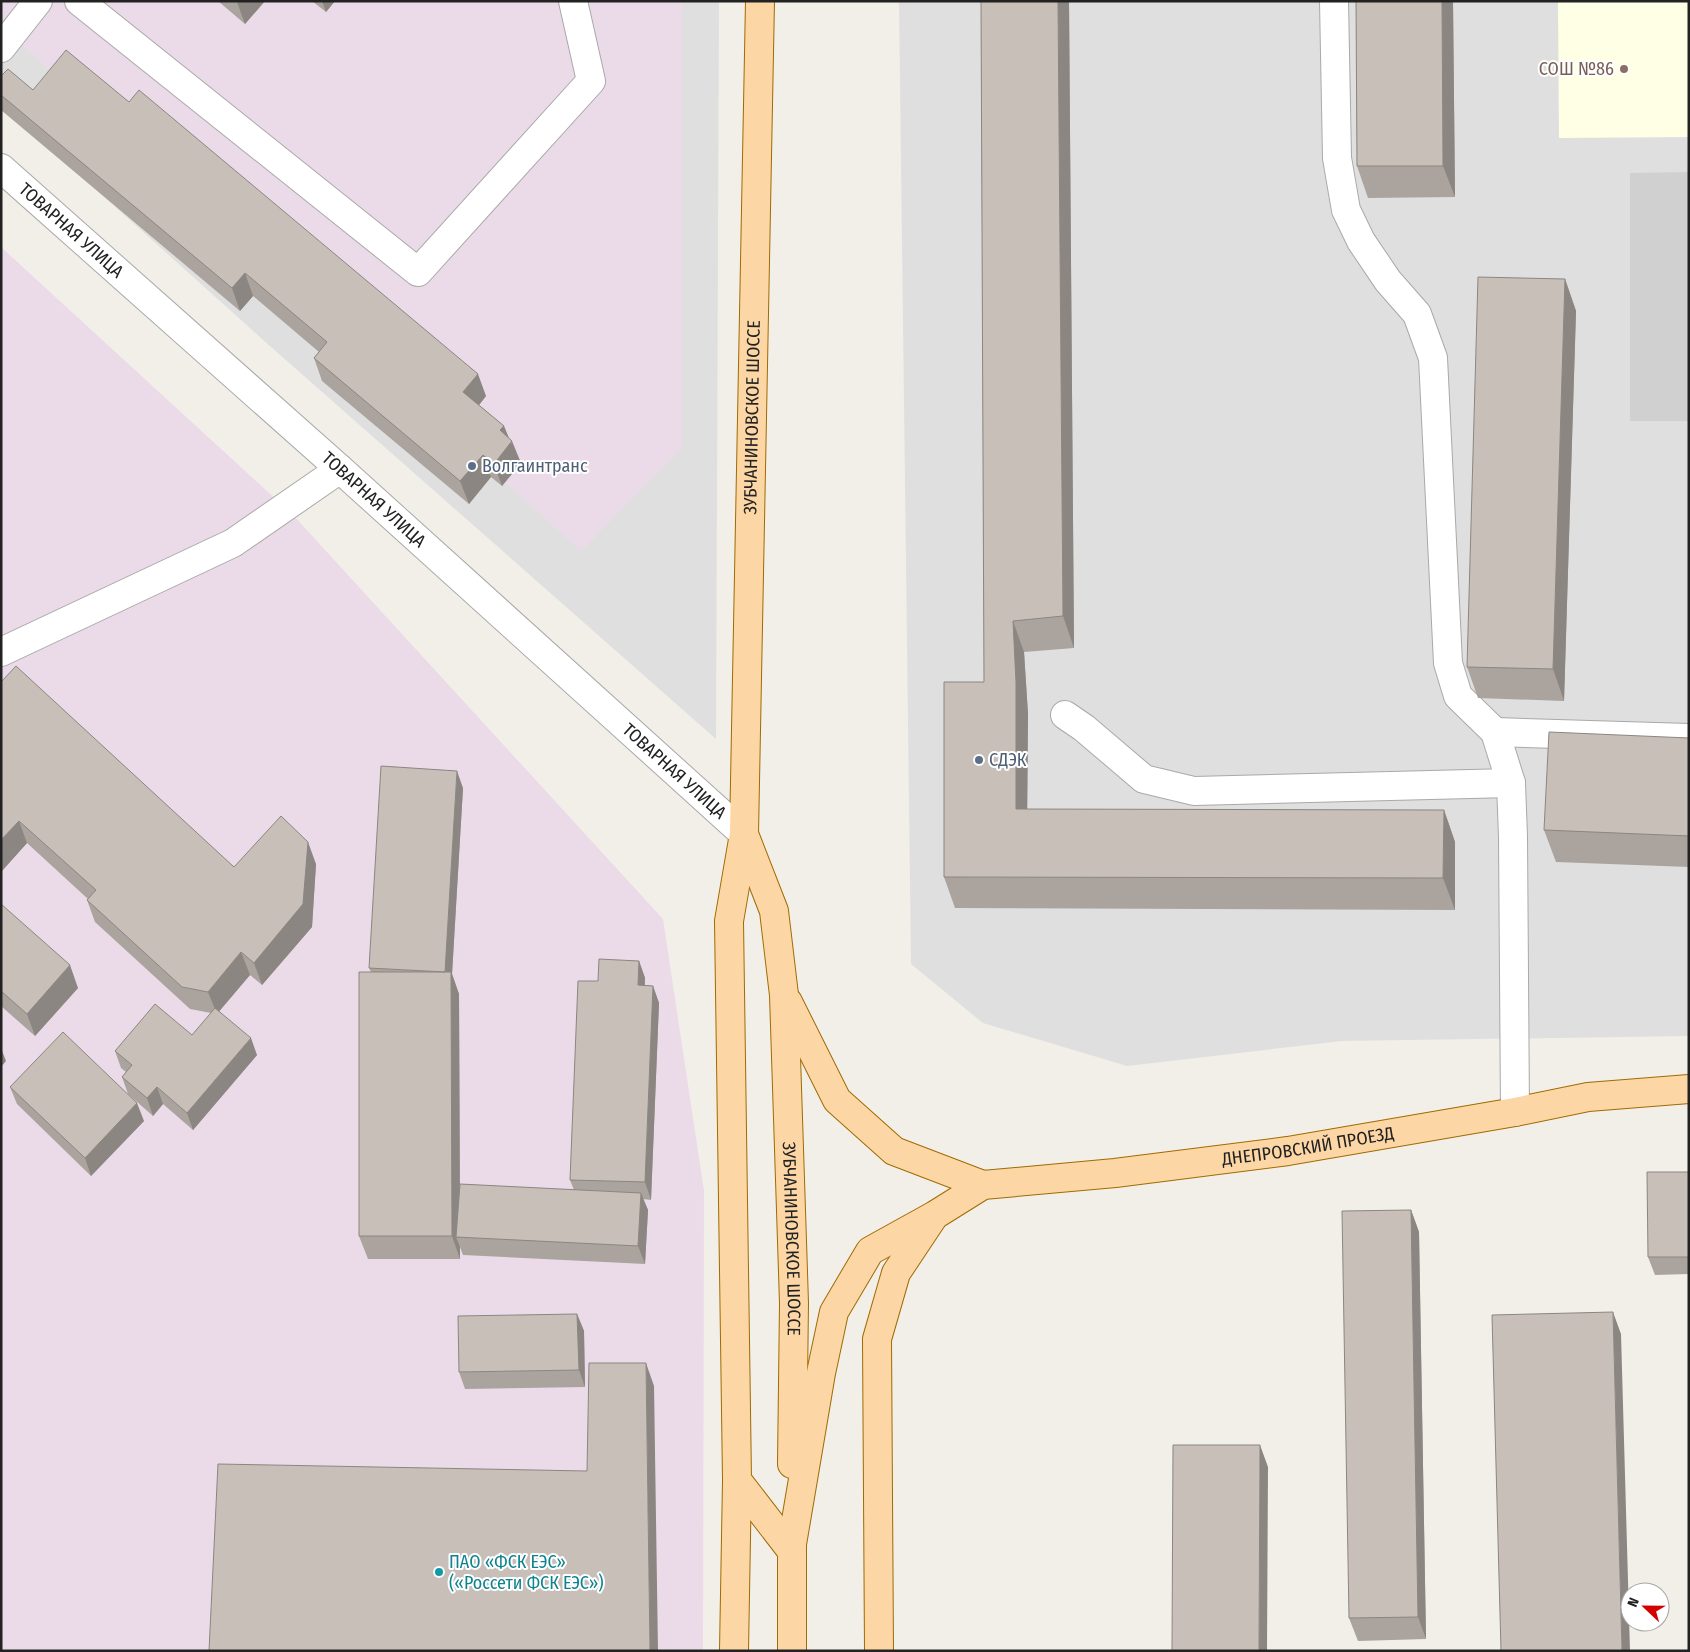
<svg xmlns="http://www.w3.org/2000/svg" width="1690" height="1652" viewBox="0 0 1690 1652" font-family="'Fira Sans Condensed',sans-serif">
	<style>
		.residential { fill: #e0dfdf }
		.industrial { fill: #ebdbe8 }
		.education { fill: #ffffe5 }
		.religious { fill: #d0d0d0 }
		.lines { fill: none; stroke-linecap: round; stroke-linejoin: round }
		.minor-casing { stroke: #a9a9a9; stroke-width: 30 }
		.major-casing { stroke: #a06b00; stroke-width: 30 }
		.minor { stroke: #fff; stroke-width: 28 }
		.major { stroke: #fcd6a4; stroke-width: 28 }
		.wall { fill: #aba49e }
		.shaded-wall { fill: #8b8681 }
		.building { fill: #c7bfb8; stroke: #8b8681 }
		.education-dot { fill: #8d6e63; stroke: #fff; stroke-width: 2 }
		.service-dot { fill: #5c6f8a; stroke: #fff; stroke-width: 2 }
		.culture-dot { fill: #0f9aa8; stroke: #fff; stroke-width: 2 }
		.labels { text-anchor: middle; dominant-baseline: central; stroke-width: 4; stroke-linejoin: round; paint-order: stroke }
		.education-label { font-size: 18px; fill: #785e54; stroke: #fff; text-anchor: end }
		.street-label { font-size: 18px; fill: #222; stroke: #fff }
		.service-label { font-size: 18px; fill: #4e5e75; stroke: #fff; text-anchor: start }
		.culture-label { font-size: 18px; fill: #0d838f; stroke: #fff; text-anchor: start }
	</style>
	<rect width="100%" height="100%" fill="#f2efe9"/>
	<!-- residential -->
	<path class="residential" d="M 1,1 L 719,1 L 716,739 L 262,339 L 1,104 Z
		M 899,1 L 1689,1 L 1689,1036 L 1342,1041 L 1127,1066 L 983,1023 L 911,964 Z"/>
	<!-- industrial -->
	<path class="industrial" d="M 1,1 L 682,1 L 682,447 L 581,551 L 1,26 Z
		M 1,247 L 293,515 L 663,919 L 704,1191 L 703,1651 L 1,1651 Z"/>
	<!-- education -->
	<path class="education" d="M 1558,1 L 1689,1 L 1689,137 L 1559,138 Z"/>
	<!-- religious -->
	<path class="religious" d="M 1689,172 L 1689,421 L 1630,421 L 1630,173 Z"/>
	<g class="lines">
		<defs>
			<g id="minor">
				<path d="M 79,1 L 418,272 L 591,81 L 573,1"/>
				<path d="M 1334,1 L 1337,158 L 1346,210 L 1361,241 L 1388,281 L 1417,314 L 1433,358 L 1448,663 L 1458,696 L 1495,732 L 1511,783 L 1513,837 L 1515,1112"/>
				<path d="M 1,48 L 38,1"/>
				<path id="s1" d="M 1,168 L 340,469 L 744,834"/>
				<path d="M 1,652 L 233,543 L 340,469"/>
				<path d="M 1065,715 L 1084,728 L 1144,779 L 1194,791 L 1511,783"/>
				<path d="M 1495,732 L 1689,738"/>
			</g>
			<g id="major">
				<path id="s2" d="M 744,834 L 774,911 L 784,995 L 794,1303 L 792,1464"/>
				<path d="M 788,1002 L 837,1100 L 894,1151 L 983,1185"/>
				<path d="M 737,1480 L 791,1550"/>
				<path d="M 792,1532 L 792,1651"/>
				<path id="s3" d="M 791,1550 L 821,1373 L 834,1312 L 870,1251 L 935,1215 L 983,1185 L 1115,1173 L 1288,1151 L 1515,1112 L 1588,1097 L 1689,1089"/>
				<path id="s4" d="M 734,1651 L 737,1480 L 729,921 L 744,834 L 760,1"/>
				<path d="M 879,1651 L 877,1339 L 896,1273 L 932,1219"/>
			</g>
		</defs>
		<!-- minor casing -->
		<use href="#minor" class="minor-casing"/>
		<!-- major casing -->
		<use href="#major" class="major-casing"/>
		<!-- minor -->
		<use href="#minor" class="minor"/>
		<!-- major -->
		<use href="#major" class="major"/>
	</g>
	<!-- wall -->
	<path class="wall" d="M 218,1 L 265,1 L 245,24 Z
		M 312,1 L 335,1 L 326,12 Z
		M 981,1 L 1069,1 L 1074,648 L 1024,652 L 1028,714 L 1027,810 L 1444,810 L 1455,842 L 1455,910 L 955,908 L 944,877 L 984,682 Z
		M 1356,1 L 1453,1 L 1455,197 L 1368,198 L 1357,166 Z
		M 1,76 L 33,90 L 129,102 L 486,396 L 479,405 L 504,426 L 508,437 L 521,463 L 502,486 L 491,477 L 469,504 L 322,381 L 314,358 L 319,352 L 253,296 L 240,311 L 1,110 Z
		M 1565,279 L 1576,311 L 1564,701 L 1478,698 L 1467,667 Z
		M 1,682 L 234,867 L 316,864 L 312,927 L 262,985 L 250,975 L 219,1011 L 257,1055 L 193,1130 L 163,1104 L 153,1116 L 128,1094 L 122,1077 L 126,1072 L 121,1068 L 115,1051 L 192,1035 L 211,1013 L 190,1009 L 95,922 L 87,900 L 88,899 L 27,843 L 1,872 Z
		M 1689,738 L 1689,867 L 1556,862 L 1544,830 Z
		M 463,788 L 452,974 L 459,994 L 460,1184 L 574,1190 L 570,1180 L 598,981 L 639,961 L 645,978 L 645,985 L 653,986 L 659,1003 L 651,1200 L 643,1199 L 648,1210 L 645,1264 L 463,1255 L 460,1247 L 460,1259 L 368,1259 L 359,1236 L 371,972 L 369,968 Z
		M 1,904 L 78,988 L 35,1036 L 1,1006 Z
		M 10,1087 L 144,1121 L 91,1176 L 17,1104 Z
		M 1689,1172 L 1689,1274 L 1655,1275 L 1648,1257 Z
		M 1411,1210 L 1419,1232 L 1426,1639 L 1358,1641 L 1349,1618 Z
		M 577,1314 L 584,1331 L 585,1387 L 465,1389 L 459,1372 Z"/>
	<!-- shaded-wall -->
	<path class="shaded-wall" d="M 238,1 L 265,1 L 245,24 L 237,2 Z
		M 322,1 L 335,1 L 326,12 Z
		M 1058,1 L 1069,1 L 1074,648 L 1063,616 Z
		M 1442,1 L 1453,1 L 1455,197 L 1443,166 Z
		M 245,273 L 253,296 L 240,311 L 232,288 Z
		M 1565,279 L 1576,311 L 1564,701 L 1553,669 Z
		M 478,374 L 486,396 L 472,414 L 463,392 Z
		M 504,426 L 511,443 L 512,441 L 521,463 L 502,486 L 494,464 L 500,430 Z
		M 483,455 L 491,477 L 469,504 L 460,481 Z
		M 1013,621 L 1024,652 L 1028,714 L 1027,841 L 1016,809 Z
		M 457,771 L 463,788 L 452,974 L 459,994 L 460,1238 L 456,1237 L 460,1247 L 460,1259 L 452,1236 L 445,972 Z
		M 1444,810 L 1455,842 L 1455,910 L 1443,878 Z
		M 19,821 L 27,843 L 1,872 L 1,840 Z
		M 308,842 L 316,864 L 312,927 L 262,985 L 254,963 Z
		M 241,952 L 250,975 L 217,1014 L 208,992 Z
		M 639,961 L 645,978 L 644,1002 L 638,985 Z
		M 70,965 L 78,988 L 35,1036 L 27,1014 Z
		M 653,986 L 659,1003 L 651,1200 L 645,1182 Z
		M 251,1038 L 257,1055 L 193,1130 L 187,1113 Z
		M 1,1048 L 6,1061 L 1,1067 Z
		M 157,1087 L 163,1104 L 153,1116 L 147,1098 Z
		M 137,1103 L 144,1121 L 91,1176 L 85,1158 Z
		M 641,1193 L 648,1210 L 645,1264 L 638,1246 Z
		M 1411,1210 L 1419,1232 L 1426,1639 L 1418,1617 Z
		M 1613,1312 L 1621,1334 L 1630,1651 L 1622,1651 Z
		M 577,1314 L 584,1331 L 585,1387 L 579,1370 Z
		M 646,1363 L 654,1386 L 658,1651 L 650,1651 Z
		M 1260,1445 L 1268,1467 L 1267,1651 L 1259,1651 Z"/>
	<!-- building -->
	<path class="building" d="M 981,1 L 1058,1 L 1063,616 L 1013,621 L 1016,682 L 1016,809 L 1444,810 L 1443,878 L 944,877 L 944,682 L 984,682 Z
		M 1356,1 L 1442,1 L 1443,166 L 1357,166 Z
		M 66,50 L 129,102 L 139,90 L 478,374 L 463,392 L 504,426 L 500,430 L 512,441 L 494,464 L 483,455 L 460,481 L 314,358 L 327,342 L 245,273 L 232,288 L 1,95 L 1,76 L 8,69 L 33,90 Z
		M 1478,277 L 1565,279 L 1553,669 L 1467,667 Z
		M 16,666 L 234,867 L 281,816 L 308,842 L 303,904 L 254,963 L 241,952 L 208,992 L 182,987 L 87,900 L 96,890 L 19,821 L 1,840 L 1,682 Z
		M 1549,732 L 1689,738 L 1689,836 L 1544,830 Z
		M 381,766 L 457,771 L 445,972 L 369,968 Z
		M 1,904 L 70,965 L 27,1014 L 1,991 Z
		M 599,959 L 639,961 L 638,985 L 653,986 L 645,1182 L 570,1180 L 578,981 L 598,981 Z
		M 359,972 L 451,972 L 452,1236 L 359,1236 Z
		M 155,1004 L 192,1035 L 215,1008 L 251,1038 L 187,1113 L 157,1087 L 147,1098 L 122,1077 L 132,1065 L 115,1051 Z
		M 63,1032 L 137,1103 L 85,1158 L 10,1087 Z
		M 1647,1172 L 1689,1172 L 1689,1257 L 1648,1257 Z
		M 460,1184 L 641,1193 L 638,1246 L 456,1237 Z
		M 1411,1210 L 1418,1617 L 1349,1618 L 1342,1211 Z
		M 1613,1312 L 1622,1651 L 1501,1651 L 1492,1315 Z
		M 577,1314 L 579,1370 L 459,1372 L 458,1316 Z
		M 589,1363 L 646,1363 L 650,1651 L 209,1651 L 218,1464 L 587,1471 Z
		M 1173,1445 L 1260,1445 L 1259,1651 L 1172,1651 Z"/>
	<!-- markers -->
	<circle class="education-dot" cx="1624" cy="69" r="5"/>
	<g class="service-dot">
		<circle cx="472" cy="466" r="5"/>
		<circle cx="979" cy="760" r="5"/>
	</g>
	<circle class="culture-dot" cx="439" cy="1572" r="5"/>
	<g class="labels">
		<!-- education labels -->
		<g class="education-label">
			<text x="1614" y="69">СОШ №86</text>
		</g>
		<!-- street labels -->
		<g class="street-label">
			<text stroke="none"><textPath href="#s1" startOffset="94">ТОВАРНАЯ УЛИЦА</textPath></text>
			<text stroke="none"><textPath href="#s4" startOffset="1235">ЗУБЧАНИНОВСКОЕ ШОССЕ</textPath></text>
			<text stroke="none"><textPath href="#s1" startOffset="499">ТОВАРНАЯ УЛИЦА</textPath></text>
			<text stroke="none"><textPath href="#s1" startOffset="904">ТОВАРНАЯ УЛИЦА</textPath></text>
			<text stroke="none"><textPath href="#s3" startOffset="771">ДНЕПРОВСКИЙ ПРОЕЗД</textPath></text>
			<text stroke="none"><textPath href="#s2" startOffset="411">ЗУБЧАНИНОВСКОЕ ШОССЕ</textPath></text>
		</g>
		<!-- service labels -->
		<g class="service-label">
			<text x="482" y="466">Волгаинтранс</text>
			<text x="989" y="760">СДЭК</text>
		</g>
		<!-- culture labels -->
		<g class="culture-label">
			<text x="449" y="1562">ПАО «ФСК ЕЭС»<tspan x="449" dy="21">(«Россети ФСК ЕЭС»)</tspan></text>
		</g>
	</g>
	<!-- border -->
	<rect width="1690" height="1652" fill="none" stroke="#222222" stroke-width="5"/>
	<!-- north arrow -->
	<g transform="translate(1645 1607) rotate(292)"><circle r="24" fill="#ffffff" stroke="#a7a7a7"/>
	<path d="M0-4L9 19L0 12L-9 19Z" fill="#d40000"/>
	<text y="-8" font-size="14" font-weight="bold" text-anchor="middle" fill="#222222">N</text>
	</g>
</svg>
